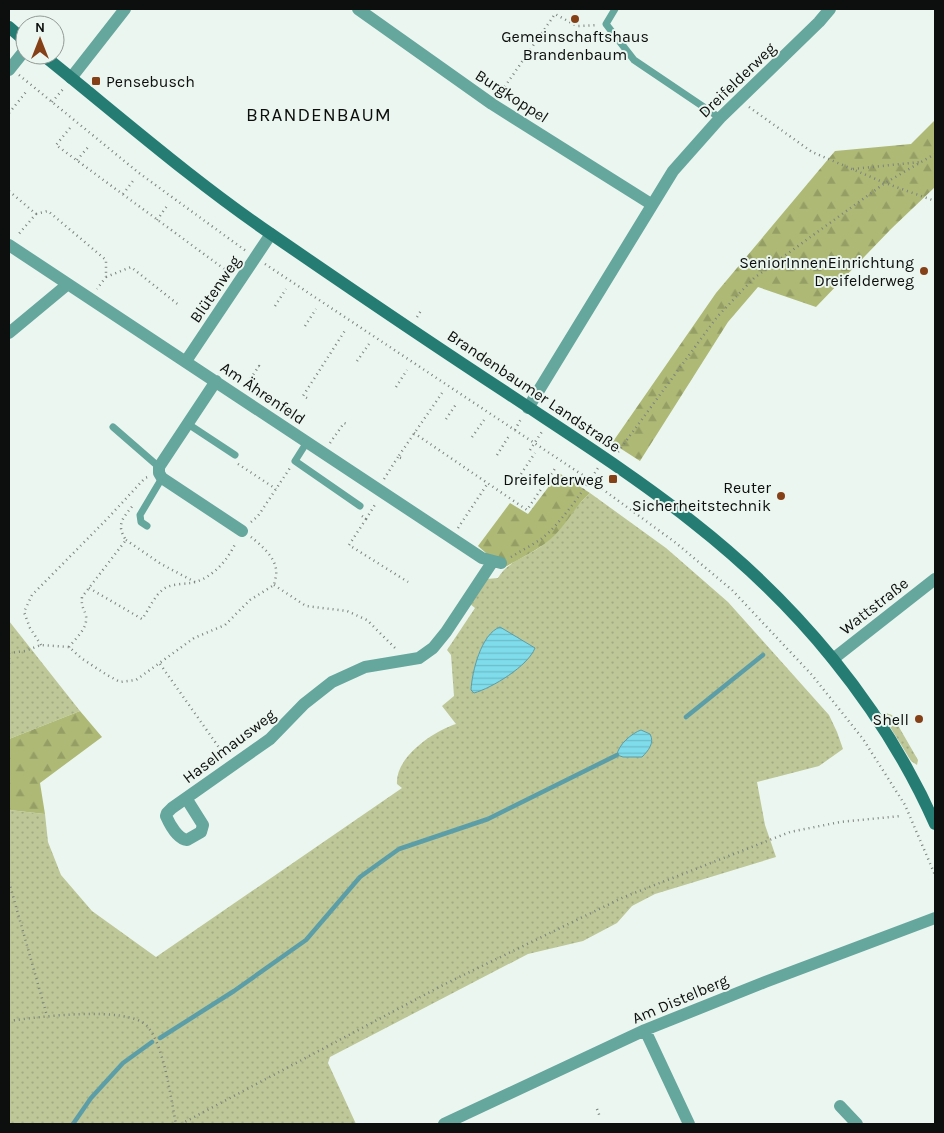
<svg xmlns="http://www.w3.org/2000/svg" width="944" height="1133" viewBox="0 0 944 1133" font-family="Karla,sans-serif">
	<style>
		.grass { fill: url(#grass-dots); fill-rule: evenodd }
		.forest { fill: url(#forest-firs) }
		.water { fill: url(#water-rules); stroke: #5c9ea8 }
		.lines { fill: none; stroke-linecap: round; stroke-linejoin: round }
		.stream { stroke: #5c9ea8; stroke-width: 4.5 }
		.path { stroke: #7b827e; stroke-width: 2.5; stroke-dasharray: 1 4; stroke-linecap: butt }
		.lane { stroke: #65a69d; stroke-width: 7 }
		.street { stroke: #65a69d; stroke-width: 12 }
		.secondary { stroke: #247c73; stroke-width: 12 }
		.poi-dot { fill: #854017; stroke: #ecf6f0; stroke-width: 2 }
		.labels { text-anchor: middle; dominant-baseline: central; stroke-width: 4; stroke-linejoin: round; paint-order: stroke }
		.poi-label { font-size: 16px; fill: #0c0f0d; stroke: #ecf6f0; text-anchor: end }
		.street-label { font-size: 16px; fill: #0c0f0d; stroke: #ecf6f0 }
		.quarter-label { font-size: 19px; letter-spacing: 1px; fill: #0c0f0d; stroke: #ecf6f0 }
	</style>
	<defs>
		<pattern id="grass-dots" width="8" height="8" patternUnits="userSpaceOnUse" patternTransform="scale(1.25)"><rect width="8" height="8" fill="#bec797"/><path d="M2 2h.1M6 6h.1" fill="none" stroke="#a2aa81" stroke-width="1.8" stroke-linecap="round"/></pattern>
		<pattern id="forest-firs" width="22" height="20" patternUnits="userSpaceOnUse" patternTransform="scale(1.25)"><rect width="22" height="20" fill="#aeb976"/><path d="M5 1l3.5 6h-7zM16 11l3.5 6h-7z" fill="#949e65"/></pattern>
		<pattern id="water-rules" width="6" height="5" patternUnits="userSpaceOnUse" patternTransform="scale(1.25)"><rect width="6" height="5" fill="#7fdceb"/><path d="M0 2.5h6" fill="none" stroke="#6dbcc8"/></pattern>
	</defs>
	<rect width="100%" height="100%" fill="#ecf6f0"/>
	<!-- grass -->
	<path class="grass" d="M 590,493 L 666,548 L 728,602 L 829,715 L 837,732 L 843,749 L 819,766 L 757,782 L 765,825 L 776,857 L 655,894 L 632,906 L 617,923 L 583,941 L 528,954 L 330,1057 L 328,1063 L 356,1124 L 9,1124 L 9,810 L 45,814 L 48,842 L 61,875 L 92,911 L 156,957 L 402,788 L 397,784 C 395,757 434,731 456,724 L 442,706 L 454,696 L 451,655 L 447,650 L 475,608 L 470,604 L 487,579 L 498,578 C 509,559 530,557 545,543 C 562,529 573,508 590,493 ZM 484,644 L 532,654 L 507,676 L 472,679 Z
		M 9,621 L 80,711 L 9,739 Z
		M 886,713 L 892,715 L 918,760 L 917,765 L 911,761 L 884,717 Z"/>
	<!-- forest -->
	<path class="forest" d="M 935,120 L 935,187 L 891,229 L 816,307 L 758,287 L 728,322 L 640,461 L 612,443 L 716,293 L 835,151 L 911,144 Z
		M 559,473 L 590,493 C 576,505 568,522 555,535 C 541,549 521,558 503,568 L 478,546 L 510,503 L 528,514 Z
		M 80,711 L 102,737 L 40,783 L 45,814 L 9,810 L 9,739 Z"/>
	<!-- water -->
	<path class="water" d="M 500,627 L 535,648 C 528,666 492,688 474,693 L 471,690 C 472,672 481,634 500,627 Z
		M 641,730 L 650,734 C 655,743 648,751 642,757 L 623,757 L 617,755 C 618,745 632,733 641,730 Z"/>
	<g class="lines">
		<!-- stream -->
		<path class="stream" d="M 686,717 L 763,655
			M 160,1038 L 234,991 L 306,940 L 360,877 L 399,849 L 488,819 L 617,755
			M 73,1124 L 91,1098 L 123,1063 L 152,1042"/>
		<!-- path -->
		<path class="path" d="M 19,75 L 139,173 L 246,251
			M 499,95 L 555,14 L 577,26 L 598,25
			M 52,102 L 64,88
			M 749,107 L 812,152 L 885,183 L 935,201
			M 9,113 L 26,92
			M 70,128 L 56,145 L 231,274
			M 77,160 L 90,145
			M 853,169 L 920,162
			M 9,191 L 36,214 L 17,236
			M 123,194 L 133,181
			M 36,214 L 48,211 L 106,260 L 106,277 L 97,289
			M 157,220 L 167,206
			M 265,264 L 590,480 L 676,543 L 732,590 L 812,675 L 863,739 L 905,805 L 935,875
			M 106,277 L 131,267 L 180,306
			M 275,306 L 286,289
			M 417,317 L 422,309
			M 305,326 L 316,309
			M 357,361 L 369,344
			M 245,387 L 259,366 L 261,368
			M 396,387 L 407,370
			M 307,398 L 303,396 L 346,329
			M 446,419 L 457,403
			M 515,430 L 522,417
			M 414,433 L 527,510 L 556,467
			M 472,437 L 484,420
			M 330,443 L 344,423 L 347,424
			M 530,450 L 543,430
			M 618,452 L 717,317 L 754,278 L 885,183 L 935,154
			M 497,455 L 509,436
			M 401,458 L 398,457 L 442,393
			M 238,464 L 276,489
			M 521,474 L 535,453
			M 384,479 L 398,457
			M 362,516 L 366,519 L 349,545 L 408,582
			M 366,519 L 376,503
			M 251,522 L 258,516 L 290,468
			M 458,528 L 488,483
			M 251,537 C 261,545 274,556 276,569 C 277,574 275,580 274,585
			M 126,540 L 161,564 L 195,582
			M 511,557 C 521,551 532,545 541,539 C 559,526 585,488 598,468
			M 274,585 L 306,606 L 347,611 L 367,620 L 395,648
			M 89,588 L 142,619 C 149,610 154,595 165,588 C 172,584 183,584 191,583 C 212,579 228,560 236,542
			M 41,645 L 30,628 L 24,612 L 32,595 L 107,519 L 145,478 L 148,477
			M 69,647 C 76,638 88,628 86,616 C 84,608 81,607 82,597 L 126,540 C 115,524 124,517 134,504
			M 9,653 L 25,651 L 41,645 L 69,647 L 81,658 L 107,675 L 120,682 L 136,680 L 194,638 L 225,625 L 250,600 L 274,585
			M 9,653 L 9,666
			M 160,664 L 225,756
			M 9,882 L 47,1016
			M 9,1021 C 37,1017 127,1005 147,1026 C 164,1044 171,1100 176,1124
			M 597,1109 L 600,1117
			M 181,1124 L 445,984 L 624,897 L 790,832 L 840,822 L 900,816"/>
		<!-- lane -->
		<path class="lane" d="M 615,9 L 606,24 L 634,60 L 720,118
			M 188,424 L 235,455
			M 113,427 L 159,467
			M 307,442 L 295,461 L 360,506
			M 147,526 L 141,522 L 140,515 L 162,478"/>
		<!-- street -->
		<path class="street" d="M 358,9 L 492,104 L 651,204
			M 9,70 L 25,50
			M 71,78 L 125,9
			M 9,245 L 482,558 L 501,563
			M 9,333 L 68,284
			M 186,361 L 271,234
			M 216,381 L 159,467 L 159,473 L 162,478 L 242,531
			M 528,408 L 673,171 L 720,118 L 819,22 L 830,9
			M 833,659 L 935,579
			M 186,798 L 203,825 L 201,832 L 187,840 C 178,839 170,825 166,816 L 167,813 L 172,808 L 270,739 L 304,704 L 332,682 L 365,667 L 419,658 L 433,648 L 446,632 L 493,561
			M 645,1030 L 689,1124
			M 840,1106 L 857,1124
			M 444,1124 L 645,1030 L 765,982 L 935,918"/>
		<!-- secondary -->
		<path class="secondary" d="M 9,27 L 25,41
			M 43,55 C 119,116 193,181 274,236 C 351,289 429,342 507,393 C 570,435 635,476 694,523 C 796,603 882,705 935,824"/>
	</g>
	<!-- markers -->
	<g class="poi-dot">
		<circle cx="575" cy="19" r="5"/>
		<rect x="91" y="76" width="10" height="10" rx="2.5"/>
		<circle cx="924" cy="271" r="5"/>
		<rect x="608" y="474" width="10" height="10" rx="2.5"/>
		<circle cx="781" cy="496" r="5"/>
		<circle cx="919" cy="719" r="5"/>
	</g>
	<g class="labels">
		<!-- poi labels -->
		<g class="poi-label">
			<text x="575" y="36" text-anchor="middle">Gemeinschaftshaus<tspan x="575" dy="18">Brandenbaum</tspan></text>
			<text x="106" y="81" text-anchor="start">Pensebusch</text>
			<text x="914" y="262">SeniorInnenEinrichtung<tspan x="914" dy="18">Dreifelderweg</tspan></text>
			<text x="603" y="479">Dreifelderweg</text>
			<text x="771" y="487">Reuter<tspan x="771" dy="18">Sicherheitstechnik</tspan></text>
			<text x="909" y="719">Shell</text>
		</g>
		<!-- street labels -->
		<g class="street-label">
			<text transform="translate(737 80) rotate(-44)">Dreifelderweg</text>
			<text transform="translate(512 96) rotate(33)">Burgkoppel</text>
			<text transform="translate(215 289) rotate(-56)">Blütenweg</text>
			<text transform="translate(534 391) rotate(34)">Brandenbaumer Landstraße</text>
			<text transform="translate(263 393) rotate(34)">Am Ährenfeld</text>
			<text transform="translate(874 606) rotate(-38)">Wattstraße</text>
			<text transform="translate(229 746) rotate(-37)">Haselmausweg</text>
			<text transform="translate(680 999) rotate(-23)">Am Distelberg</text>
		</g>
		<!-- quarter labels -->
		<g class="quarter-label">
			<text x="319" y="115">BRANDENBAUM</text>
		</g>
	</g>
	<!-- border -->
	<rect width="944" height="1133" fill="none" stroke="#0c0f0d" stroke-width="20"/>
	<!-- north arrow -->
	<g transform="translate(40 40)"><circle r="24" fill="#ecf6f0" stroke="#929a95"/>
	<path d="M0-4L9 19L0 12L-9 19Z" fill="#854017"/>
	<text y="-8" font-size="14" font-weight="bold" text-anchor="middle" fill="#0c0f0d">N</text>
	</g>
</svg>
